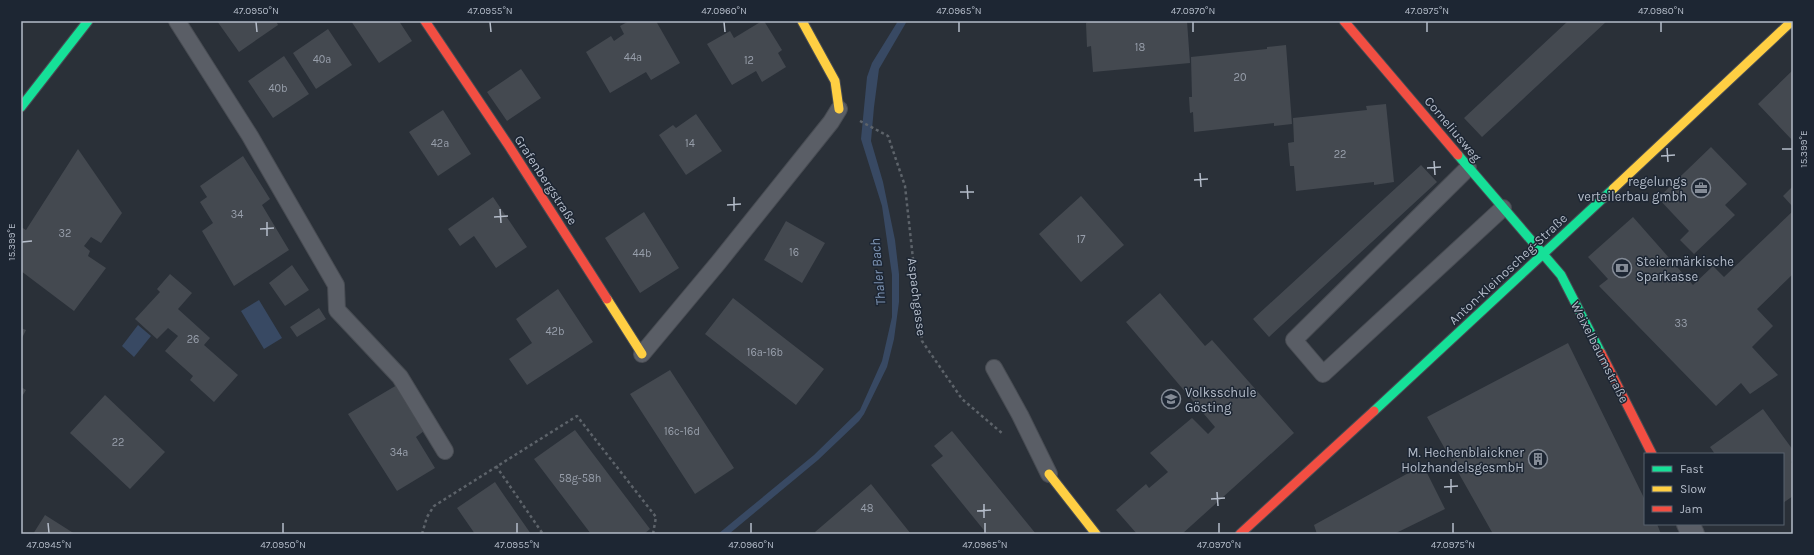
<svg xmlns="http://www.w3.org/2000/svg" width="1814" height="555" viewBox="0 0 1814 555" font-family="Karla,sans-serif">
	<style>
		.water { fill: #384963 }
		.building { fill: #444950 }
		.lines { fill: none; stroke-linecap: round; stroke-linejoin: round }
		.lane-casing { stroke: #484c53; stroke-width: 18 }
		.street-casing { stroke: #484c53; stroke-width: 24 }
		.fast-casing { stroke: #484c53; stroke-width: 11 }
		.slow-casing { stroke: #484c53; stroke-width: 11 }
		.jam-casing { stroke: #484c53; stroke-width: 11 }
		.path { stroke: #5d636a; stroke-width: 2.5; stroke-dasharray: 3 3; stroke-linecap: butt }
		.lane { stroke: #5a5e66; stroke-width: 16 }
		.street { stroke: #5a5e66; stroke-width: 22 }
		.fast { stroke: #16e098; stroke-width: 9 }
		.slow { stroke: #ffcf43; stroke-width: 9 }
		.jam { stroke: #f24e42; stroke-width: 9 }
		.ticks { fill: none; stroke: #b4bcc9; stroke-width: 1.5 }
		.labels { text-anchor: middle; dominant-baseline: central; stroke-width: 3; stroke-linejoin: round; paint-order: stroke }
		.number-label { font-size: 11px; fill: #989fab }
		.street-label { font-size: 13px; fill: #b4bcc9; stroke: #1d2633 }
		.poi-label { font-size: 13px; fill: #b4bcc9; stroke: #1d2633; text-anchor: end }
		.water-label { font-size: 14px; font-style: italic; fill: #7c92b1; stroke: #1d2633 }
		.neatline { fill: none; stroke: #b4bcc9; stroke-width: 1.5 }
		.ticks-label { font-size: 10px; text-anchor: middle; fill: #b4bcc9 }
	</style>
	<rect width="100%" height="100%" fill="#2a3038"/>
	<!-- water -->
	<path class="water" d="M 898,21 L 907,21 L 879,69 L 874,107 L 871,141 L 883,182 L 895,240 L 899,274 L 899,302 L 894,339 L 887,367 L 864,414 L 859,421 L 818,460 L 729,534 L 718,534 L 814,455 L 860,410 L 882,361 L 892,317 L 892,275 L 882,206 L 861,139 L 867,77 L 872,63 Z
		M 259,300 L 282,338 L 264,349 L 241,311 Z
		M 138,325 L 151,336 L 134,357 L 122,346 Z"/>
	<!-- building -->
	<path class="building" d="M 217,21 L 276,21 L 278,25 L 239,52 Z
		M 351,21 L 399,21 L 412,41 L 379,63 Z
		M 629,21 L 656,21 L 680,63 L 651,80 L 646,72 L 610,93 L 586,52 L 611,36 L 614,41 L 624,34 L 620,26 Z
		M 762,21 L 764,21 L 782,50 L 778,53 L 786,67 L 762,82 L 756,71 L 732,85 L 707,44 L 730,31 L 734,38 Z
		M 1090,21 L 1187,21 L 1190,63 L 1093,72 L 1091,46 L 1087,47 L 1086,23 Z
		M 1568,21 L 1607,21 L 1482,137 L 1464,118 Z
		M 328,29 L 352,65 L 316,89 L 293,53 Z
		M 1286,45 L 1292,124 L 1274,126 L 1274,123 L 1194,132 L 1193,112 L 1190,113 L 1189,97 L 1192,97 L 1191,57 L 1267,49 L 1267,47 Z
		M 284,56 L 309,94 L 273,118 L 248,81 Z
		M 521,69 L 541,98 L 507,121 L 487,92 Z
		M 1793,70 L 1793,141 L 1758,104 Z
		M 1386,104 L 1394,182 L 1374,185 L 1374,182 L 1296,191 L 1294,166 L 1290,166 L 1288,143 L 1294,142 L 1293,118 L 1367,110 L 1366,106 Z
		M 443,110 L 471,154 L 438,176 L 409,132 Z
		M 696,114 L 722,151 L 686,175 L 659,135 L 673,125 L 676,128 Z
		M 1711,147 L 1747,184 L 1725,205 L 1735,215 L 1694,254 L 1680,240 L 1689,231 L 1658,198 Z
		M 78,149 L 122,213 L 101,243 L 91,237 L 84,246 L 90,251 L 88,256 L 106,268 L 74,311 L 21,271 L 21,227 L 26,230 Z
		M 243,156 L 270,199 L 262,205 L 289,250 L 234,286 L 202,231 L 213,223 L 200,202 L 207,197 L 200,186 Z
		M 1421,165 L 1437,182 L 1269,337 L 1253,319 Z
		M 1793,186 L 1793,207 L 1783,196 Z
		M 1081,196 L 1124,245 L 1081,282 L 1039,234 Z
		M 493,197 L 527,247 L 496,268 L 474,236 L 460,246 L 448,229 Z
		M 1793,211 L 1793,274 L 1757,309 L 1773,326 L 1752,347 L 1778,375 L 1750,394 L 1741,383 L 1716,406 L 1599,286 L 1608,279 L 1588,257 L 1633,217 L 1693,285 L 1713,266 L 1724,277 Z
		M 644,212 L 679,268 L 640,293 L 605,238 Z
		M 786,221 L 825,243 L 802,283 L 764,260 Z
		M 292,265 L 309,290 L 285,306 L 269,283 Z
		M 170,274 L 192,293 L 178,309 L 210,338 L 204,345 L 238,375 L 214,402 L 190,380 L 193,376 L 165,351 L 178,336 L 168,328 L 157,339 L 135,319 L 160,292 L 157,289 Z
		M 558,289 L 593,342 L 527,385 L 509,359 L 532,343 L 516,319 Z
		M 1160,293 L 1205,346 L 1212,340 L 1294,433 L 1182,534 L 1137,534 L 1116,510 L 1146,484 L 1149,488 L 1168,472 L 1150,453 L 1192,418 L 1208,434 L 1215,427 L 1126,322 Z
		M 733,298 L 824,369 L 796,405 L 705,334 Z
		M 319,308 L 326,319 L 297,337 L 290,327 Z
		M 21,328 L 26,330 L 21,340 Z
		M 1568,343 L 1645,500 L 1645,524 L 1657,524 L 1661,534 L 1493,534 L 1427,417 Z
		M 670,370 L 734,468 L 695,494 L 630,394 Z
		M 397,385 L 424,431 L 416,437 L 435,468 L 397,491 L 348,414 Z
		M 21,387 L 26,390 L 21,398 Z
		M 105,395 L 165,452 L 130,489 L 70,433 Z
		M 1763,409 L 1793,450 L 1793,460 L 1791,462 L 1793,465 L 1793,496 L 1783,503 L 1783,454 L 1715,454 L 1710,447 Z
		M 575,430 L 650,529 L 644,534 L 591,534 L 534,459 Z
		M 952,431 L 1036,534 L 987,534 L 931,465 L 943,456 L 934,446 Z
		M 1423,465 L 1445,509 L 1394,534 L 1317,534 L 1314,525 Z
		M 495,482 L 501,491 L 531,534 L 475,534 L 457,508 Z
		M 871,484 L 911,534 L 817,534 L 815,532 Z
		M 45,515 L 75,534 L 33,534 Z"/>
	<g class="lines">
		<defs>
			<path id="lane" d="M 177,21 L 250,136 L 336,285 L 337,310 L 400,377 L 445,451
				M 1468,168 L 1294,340 L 1323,374 L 1503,208
				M 642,354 L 718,263 L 831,122 L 839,109
				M 994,368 L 1020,415 L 1049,474"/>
			<path id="street" d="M 1688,524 L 1693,534"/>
			<path id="fast" d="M 21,107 L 88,21
				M 1458,155 L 1561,275 L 1601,353
				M 1374,411 L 1613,189"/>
			<path id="slow" d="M 802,21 L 835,81 L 839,109
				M 1613,189 L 1792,21
				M 607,299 L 642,354
				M 1049,474 L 1096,534"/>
			<path id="jam" d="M 425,21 L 509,146 L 607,299
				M 1344,21 L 1458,155
				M 1601,353 L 1652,454
				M 1240,534 L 1374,411"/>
		</defs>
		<!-- lane casing -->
		<use href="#lane" class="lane-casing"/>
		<!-- street casing -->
		<use href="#street" class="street-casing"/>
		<!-- fast casing -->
		<use href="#fast" class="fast-casing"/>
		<!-- slow casing -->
		<use href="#slow" class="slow-casing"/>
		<!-- jam casing -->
		<use href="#jam" class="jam-casing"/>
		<!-- path -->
		<path class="path" d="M 860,121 L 888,136 L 905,186 L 922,341 L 962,399 L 1003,434
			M 496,466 L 543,534
			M 422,534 L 427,517 L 434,506 L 577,416 L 656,517 L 653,534"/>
		<!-- lane -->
		<use href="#lane" class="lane"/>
		<!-- street -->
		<use href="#street" class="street"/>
		<!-- fast -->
		<use href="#fast" class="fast"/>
		<!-- slow -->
		<use href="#slow" class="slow"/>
		<!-- jam -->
		<use href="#jam" class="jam"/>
	</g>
	<!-- ticks -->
	<path class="ticks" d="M 256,22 L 257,32M 490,22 L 491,32M 724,22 L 725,32M 959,22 L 959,32M 1193,22 L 1193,32M 1427,22 L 1427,32M 1661,22 L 1661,32M 1667,148 L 1668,162M 1782,149 L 1792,149M 1661,156 L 1675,155M 1434,161 L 1435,175M 1427,168 L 1441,167M 1200,173 L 1201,187M 1194,180 L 1208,179M 967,185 L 968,199M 960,192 L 974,192M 734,197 L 734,211M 727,205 L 741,204M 500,209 L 501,223M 494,217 L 508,216M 267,222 L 267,236M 260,229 L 274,228M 22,242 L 32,241M 1451,479 L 1451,493M 1444,487 L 1458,486M 1217,492 L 1218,506M 1211,499 L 1225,498M 984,504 L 984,518M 977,511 L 991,510M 48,523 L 49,533M 283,523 L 283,533M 517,523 L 517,533M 751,523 L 751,533M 985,523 L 985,533M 1219,523 L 1219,533M 1453,523 L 1453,533"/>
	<!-- icons -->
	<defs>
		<symbol id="office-ring" viewBox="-11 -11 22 22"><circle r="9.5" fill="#1d2633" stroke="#848b96" stroke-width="1.5"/><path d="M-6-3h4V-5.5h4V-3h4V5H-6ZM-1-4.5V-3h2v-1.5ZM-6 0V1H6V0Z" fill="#848b96"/></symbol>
		<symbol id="bank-ring" viewBox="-11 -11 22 22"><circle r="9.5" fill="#1d2633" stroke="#848b96" stroke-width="1.5"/><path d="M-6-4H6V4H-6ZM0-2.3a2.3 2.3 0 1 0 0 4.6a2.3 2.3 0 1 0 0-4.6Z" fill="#848b96"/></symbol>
		<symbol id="school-ring" viewBox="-11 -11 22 22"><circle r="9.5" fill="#1d2633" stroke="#848b96" stroke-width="1.5"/><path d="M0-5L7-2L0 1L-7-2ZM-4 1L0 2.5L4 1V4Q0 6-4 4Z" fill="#848b96"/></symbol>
		<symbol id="building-ring" viewBox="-11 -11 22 22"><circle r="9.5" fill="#1d2633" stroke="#848b96" stroke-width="1.5"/><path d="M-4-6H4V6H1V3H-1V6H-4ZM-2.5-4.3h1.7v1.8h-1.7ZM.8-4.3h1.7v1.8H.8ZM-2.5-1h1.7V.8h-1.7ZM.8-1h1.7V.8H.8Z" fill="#848b96"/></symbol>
	</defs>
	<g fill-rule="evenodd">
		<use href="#office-ring" x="1690" y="177" width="22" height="22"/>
		<use href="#bank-ring" x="1611" y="257" width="22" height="22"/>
		<use href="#school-ring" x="1160" y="388" width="22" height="22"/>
		<use href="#building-ring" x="1527" y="448" width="22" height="22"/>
	</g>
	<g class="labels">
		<!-- number labels -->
		<g class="number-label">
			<text x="1140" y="47">18</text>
			<text x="633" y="57">44a</text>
			<text x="322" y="59">40a</text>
			<text x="749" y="60">12</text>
			<text x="1240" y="77">20</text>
			<text x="278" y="88">40b</text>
			<text x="440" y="143">42a</text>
			<text x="690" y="143">14</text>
			<text x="1340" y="154">22</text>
			<text x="237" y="214">34</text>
			<text x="65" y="233">32</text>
			<text x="1081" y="239">17</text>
			<text x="794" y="252">16</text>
			<text x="642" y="253">44b</text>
			<text x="1681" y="323">33</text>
			<text x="555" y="331">42b</text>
			<text x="193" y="339">26</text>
			<text x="765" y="352">16a-16b</text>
			<text x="682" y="431">16c-16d</text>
			<text x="118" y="442">22</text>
			<text x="399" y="452">34a</text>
			<text x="580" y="478">58g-58h</text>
			<text x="867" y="508">48</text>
		</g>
		<!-- street labels -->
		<g class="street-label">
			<text transform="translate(1453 129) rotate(50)">Corneliusweg</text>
			<text transform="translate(546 180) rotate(57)">Grafenbergstraße</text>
			<text transform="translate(1508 269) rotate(-43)">Anton-Kleinoscheg-Straße</text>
			<text transform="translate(917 297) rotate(83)">Aspachgasse</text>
			<text transform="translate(1600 352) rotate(63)">Weixelbaumstraße</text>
		</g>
		<!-- poi labels -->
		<g class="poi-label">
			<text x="1687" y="181">regelungs<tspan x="1687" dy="15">verteilerbau gmbh</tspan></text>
			<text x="1636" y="261" text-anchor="start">Steiermärkische<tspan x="1636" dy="15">Sparkasse</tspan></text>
			<text x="1185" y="392" text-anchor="start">Volksschule<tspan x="1185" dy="15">Gösting</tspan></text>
			<text x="1524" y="452">M. Hechenblaickner<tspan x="1524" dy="15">HolzhandelsgesmbH</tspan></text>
		</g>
		<!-- water labels -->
		<g class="water-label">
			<text transform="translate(878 272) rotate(-95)">Thaler Bach</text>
		</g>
	</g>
	<!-- border -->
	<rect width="1814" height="555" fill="none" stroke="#1d2633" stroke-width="44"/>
	<!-- legend -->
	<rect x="1644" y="453" width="140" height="72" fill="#1d2633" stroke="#59626f"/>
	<rect x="1652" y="466" width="20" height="6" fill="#16e098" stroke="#59626f"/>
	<text x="1680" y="473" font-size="12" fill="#b4bcc9">Fast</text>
	<rect x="1652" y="486" width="20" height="6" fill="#ffcf43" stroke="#59626f"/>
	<text x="1680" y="493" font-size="12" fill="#b4bcc9">Slow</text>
	<rect x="1652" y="506" width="20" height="6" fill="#f24e42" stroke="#59626f"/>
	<text x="1680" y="513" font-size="12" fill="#b4bcc9">Jam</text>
	<rect x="22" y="22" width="1770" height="511" class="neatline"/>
	<g class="ticks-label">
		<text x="256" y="14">47.0950°N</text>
		<text x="490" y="14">47.0955°N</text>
		<text x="724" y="14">47.0960°N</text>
		<text x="959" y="14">47.0965°N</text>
		<text x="1193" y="14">47.0970°N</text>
		<text x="1427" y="14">47.0975°N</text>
		<text x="1661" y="14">47.0980°N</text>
		<text transform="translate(1803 149) rotate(-90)" y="4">15.399°E</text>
		<text transform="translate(11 242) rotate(-90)" y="4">15.399°E</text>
		<text x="49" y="548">47.0945°N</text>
		<text x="283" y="548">47.0950°N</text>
		<text x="517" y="548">47.0955°N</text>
		<text x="751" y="548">47.0960°N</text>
		<text x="985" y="548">47.0965°N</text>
		<text x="1219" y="548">47.0970°N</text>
		<text x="1453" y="548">47.0975°N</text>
	</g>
</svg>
